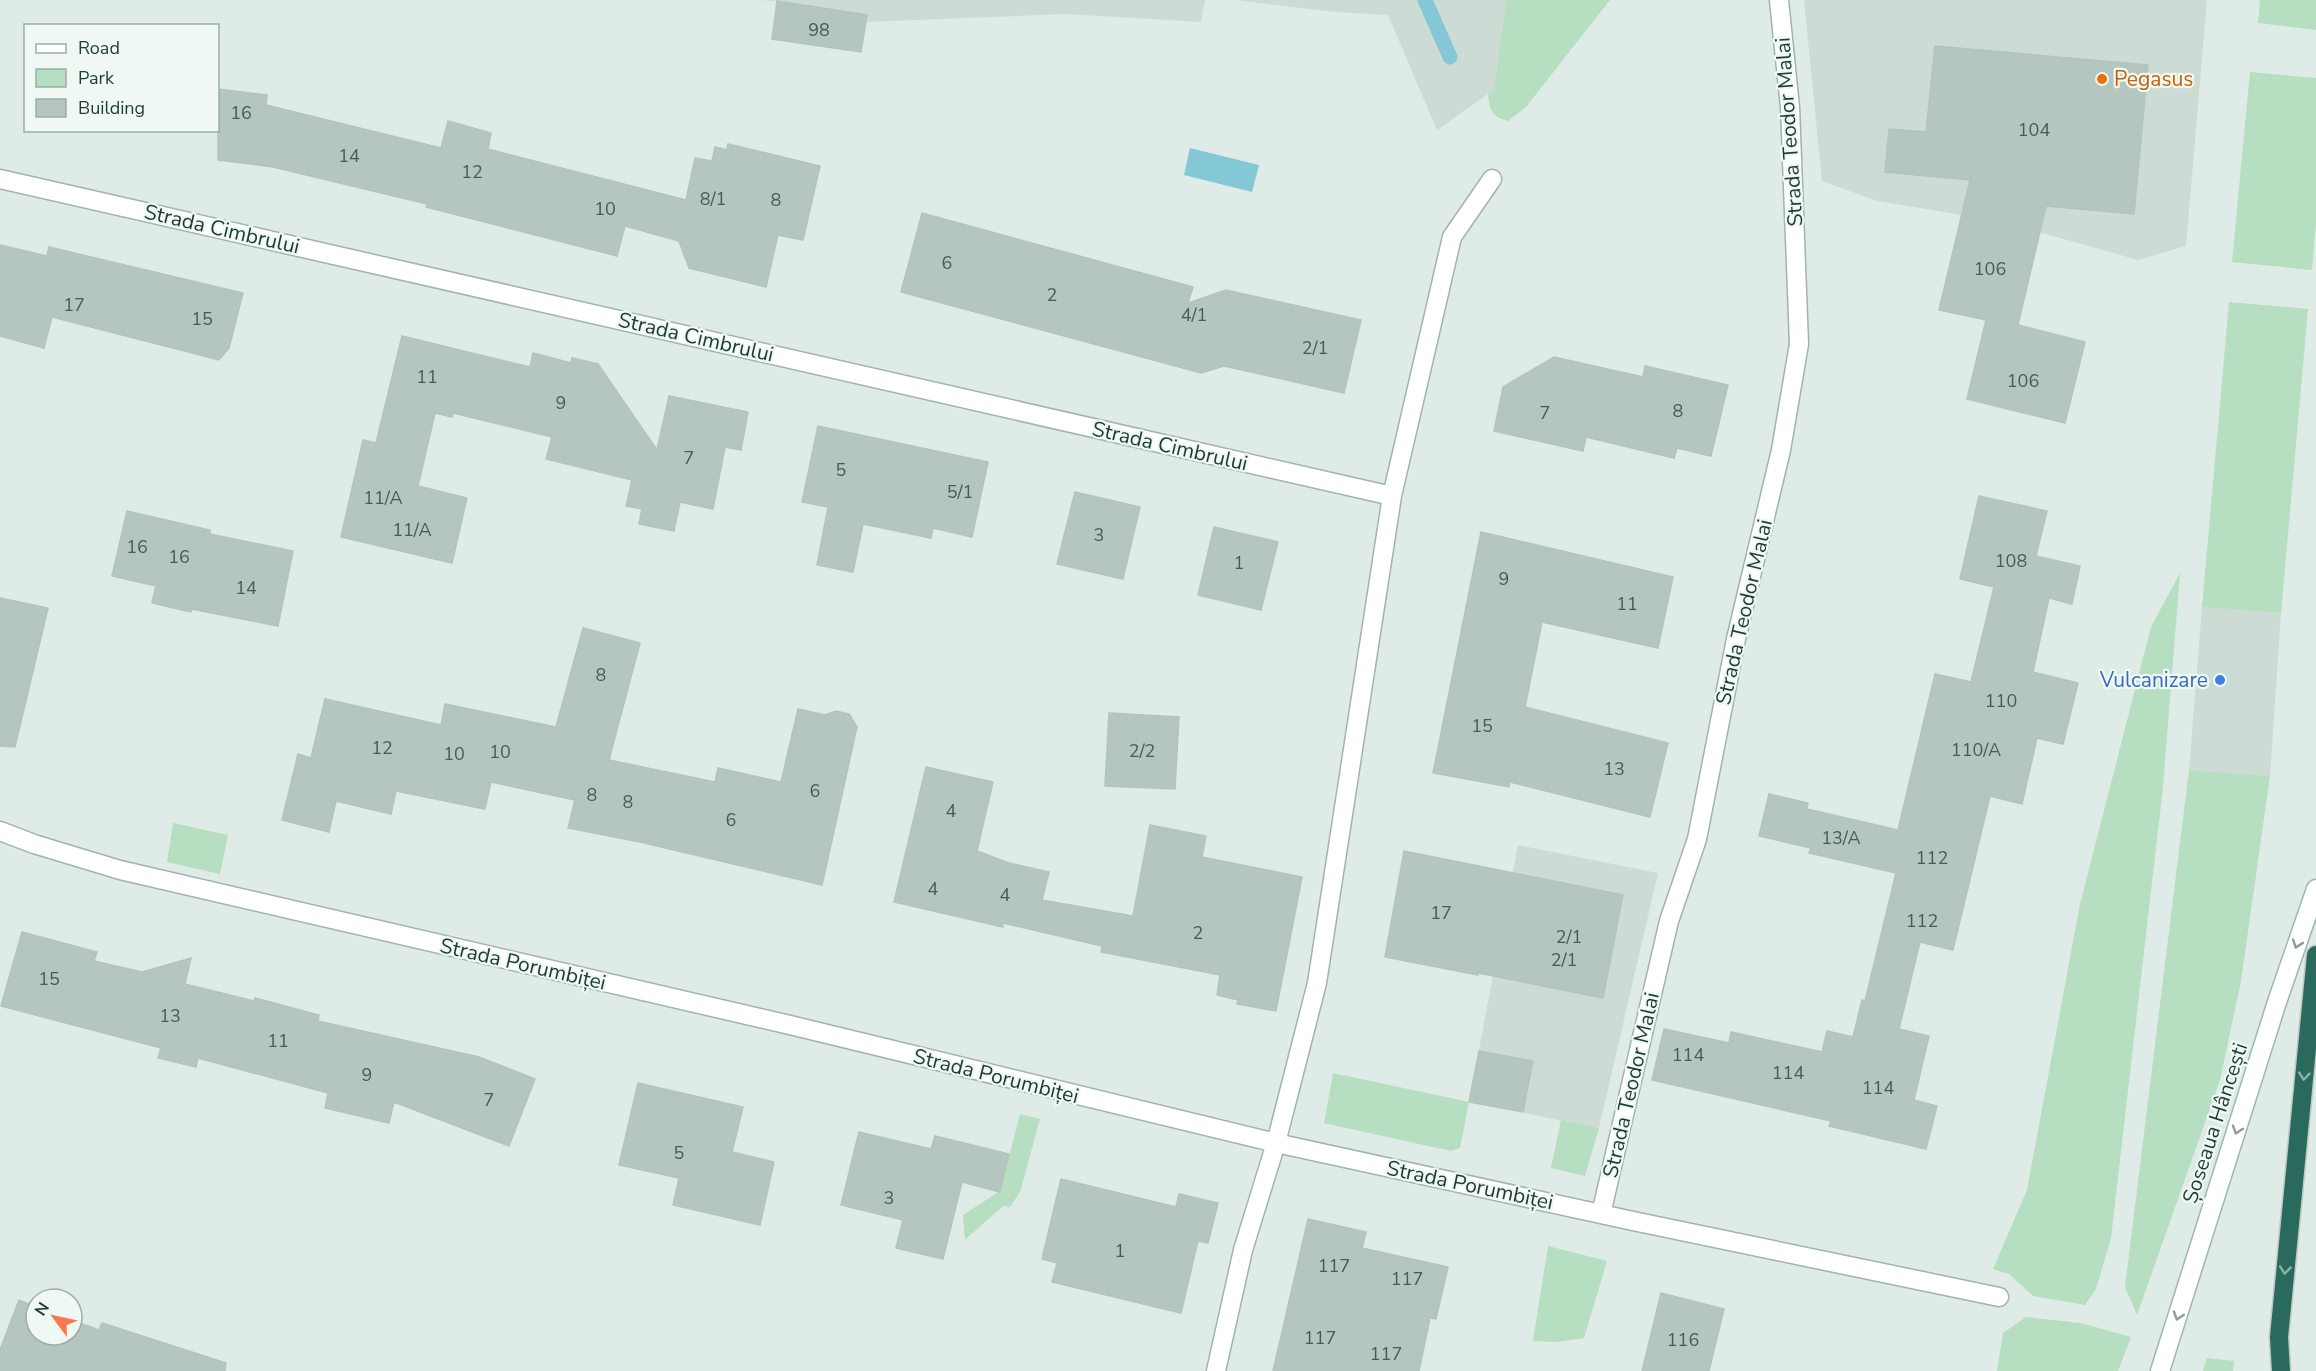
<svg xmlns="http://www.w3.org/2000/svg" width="2316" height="1371" viewBox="0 0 2316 1371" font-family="'Nunito Sans',sans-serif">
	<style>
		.built { fill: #cddbd5 }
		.green { fill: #b6dec1 }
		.water { fill: #83c8d4 }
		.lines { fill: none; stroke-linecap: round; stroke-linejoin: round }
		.stream { stroke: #83c8d4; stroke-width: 15 }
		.building { fill: #b4c6bf; stroke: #b1c5bd; stroke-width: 1.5 }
		.street-casing { stroke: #a2b3ad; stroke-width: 21 }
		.secondary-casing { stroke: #9db8ae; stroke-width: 21 }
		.highway-casing { stroke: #c0c8c6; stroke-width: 21 }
		.street { stroke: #fff; stroke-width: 18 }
		.secondary { stroke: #fff; stroke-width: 18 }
		.highway { stroke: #296a5d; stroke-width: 18 }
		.oneway { stroke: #8f9e9a }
		.oneway2 { stroke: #8cb1a8 }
		.food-dot { fill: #e8710a; stroke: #f0f8f4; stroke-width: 2 }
		.shop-dot { fill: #3f7fe0; stroke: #f0f8f4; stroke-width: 2 }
		.labels { text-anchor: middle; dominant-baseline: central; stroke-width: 4.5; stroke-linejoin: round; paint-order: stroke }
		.number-label { font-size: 18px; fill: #445e57 }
		.food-label { font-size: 21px; fill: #c56008; stroke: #f0f8f4; text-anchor: start }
		.street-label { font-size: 21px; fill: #1f3c34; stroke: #f0f8f4 }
		.shop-label { font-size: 21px; fill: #366cbe; stroke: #f0f8f4; text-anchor: end }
	</style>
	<rect width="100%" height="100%" fill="#dfebe6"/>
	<!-- built -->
	<path class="built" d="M 759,0 L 1205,0 L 1201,22 L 1067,14 L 866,22 L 861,52 L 772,39 L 777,1 Z
		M 1235,0 L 1506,0 L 1494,90 L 1437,130 L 1388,15 L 1335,12 Z
		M 1804,0 L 2207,0 L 2186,246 L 2138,260 L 2039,232 L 1962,215 L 1877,201 L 1822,181 Z
		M 2202,607 L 2281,613 L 2270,776 L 2189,770 Z
		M 1518,845 L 1658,873 L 1599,1128 L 1469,1102 Z"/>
	<!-- green -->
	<path class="green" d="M 1506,0 L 1610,0 L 1526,107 L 1508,121 C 1492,117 1489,110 1488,94 L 1494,90 Z
		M 2260,0 L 2316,0 L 2316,30 L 2258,23 Z
		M 2250,72 L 2316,78 L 2316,223 L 2312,270 L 2232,262 Z
		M 2229,302 L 2308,309 L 2281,613 L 2202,607 Z
		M 2180,573 L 2163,787 L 2111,1238 L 2096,1289 L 2085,1305 L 2033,1296 L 2009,1274 L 1993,1269 L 2027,1190 L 2080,904 L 2151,627 Z
		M 2189,770 L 2270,776 L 2241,981 L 2220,1080 L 2137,1315 L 2125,1287 Z
		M 173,823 L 228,835 L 220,874 L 167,862 Z
		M 1333,1073 L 1469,1102 L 1460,1148 L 1451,1151 L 1324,1123 Z
		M 1020,1114 L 1040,1119 L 1020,1192 L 1010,1207 L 1003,1206 L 965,1240 L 963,1215 L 1000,1191 Z
		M 1561,1120 L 1599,1128 L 1585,1176 L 1551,1168 Z
		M 1548,1246 L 1607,1261 L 1584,1338 L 1556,1342 L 1533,1341 Z
		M 2026,1317 L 2081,1323 L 2131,1337 L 2118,1371 L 1997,1371 L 2003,1333 Z
		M 2207,1358 L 2234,1361 L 2233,1371 L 2203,1371 Z"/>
	<!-- water -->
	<path class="water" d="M 1190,148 L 1259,165 L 1252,192 L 1184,175 Z"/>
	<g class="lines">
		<!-- stream -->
		<path class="stream" d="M 1425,0 L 1450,57"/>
	</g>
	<!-- building -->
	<path class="building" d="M 777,1 L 867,15 L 861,52 L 772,39 Z
		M 1935,46 L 2148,65 L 2134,214 L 2046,206 L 2018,325 L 2085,342 L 2065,423 L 1967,399 L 1986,320 L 1939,310 L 1970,180 L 1885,172 L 1889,129 L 1926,132 Z
		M 218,89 L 267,95 L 266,105 L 441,148 L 448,121 L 491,133 L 488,149 L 686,200 L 695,158 L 712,161 L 715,147 L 727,150 L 728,144 L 820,166 L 803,240 L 778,235 L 766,287 L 689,268 L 679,241 L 625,226 L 617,256 L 426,207 L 427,204 L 273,167 L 218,160 Z
		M 922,213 L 1193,287 L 1188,303 L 1226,290 L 1361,320 L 1344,393 L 1224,366 L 1201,373 L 901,292 Z
		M 0,245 L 47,256 L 49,247 L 243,293 L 229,348 L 219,360 L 52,317 L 44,348 L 0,336 Z
		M 402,336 L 530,367 L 533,353 L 571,363 L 572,358 L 598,364 L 657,450 L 669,396 L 748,412 L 741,450 L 725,447 L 713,509 L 680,502 L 674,531 L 639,524 L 642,509 L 626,506 L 632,480 L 546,459 L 552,437 L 453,413 L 452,417 L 435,413 L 418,486 L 467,498 L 452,563 L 341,537 L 363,440 L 376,443 Z
		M 1554,357 L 1643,377 L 1645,366 L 1728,385 L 1711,456 L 1677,448 L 1674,458 L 1586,437 L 1583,451 L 1494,431 L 1503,387 Z
		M 818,426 L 988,462 L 972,537 L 933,528 L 931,538 L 863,524 L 853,572 L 817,565 L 828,507 L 802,502 Z
		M 1075,492 L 1140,507 L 1123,579 L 1057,564 Z
		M 1979,496 L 2047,511 L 2036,556 L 2080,566 L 2072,604 L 2049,598 L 2033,672 L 2078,683 L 2063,744 L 2037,738 L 2022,804 L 1990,796 L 1953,950 L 1920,942 L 1899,1029 L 1929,1036 L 1914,1100 L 1937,1106 L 1926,1149 L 1829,1126 L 1831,1121 L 1652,1080 L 1664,1029 L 1729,1043 L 1731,1032 L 1822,1052 L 1827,1031 L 1853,1037 L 1862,1000 L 1865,1001 L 1896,873 L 1809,853 L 1811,848 L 1759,836 L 1769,794 L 1808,803 L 1807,809 L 1898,830 L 1935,674 L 1971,682 L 1994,587 L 1960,579 Z
		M 127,511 L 210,530 L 210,534 L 293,551 L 278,626 L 191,609 L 191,612 L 152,603 L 156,586 L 112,576 Z
		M 1214,527 L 1278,542 L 1261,610 L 1198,595 Z
		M 1481,532 L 1673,577 L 1658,648 L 1542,622 L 1525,707 L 1668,743 L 1650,817 L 1510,782 L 1509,787 L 1433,773 Z
		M 0,598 L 48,608 L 15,747 L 0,746 Z
		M 583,628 L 640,643 L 609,760 L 715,782 L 718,768 L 781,782 L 798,709 L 825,715 L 836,711 L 849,714 L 857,727 L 822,885 L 640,842 L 568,828 L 575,800 L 491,782 L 485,809 L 396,791 L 391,814 L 336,801 L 329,832 L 282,820 L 298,754 L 311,758 L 325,699 L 441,725 L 445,704 L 556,727 Z
		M 1109,713 L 1179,717 L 1175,789 L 1105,786 Z
		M 926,767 L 993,782 L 977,851 L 1009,863 L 1049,872 L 1042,900 L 1133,916 L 1150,825 L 1206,836 L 1202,857 L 1302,877 L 1276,1011 L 1237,1004 L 1238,1000 L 1217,995 L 1220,975 L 1101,952 L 1102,946 L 1003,923 L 1003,927 L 894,902 Z
		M 1404,851 L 1623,895 L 1603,998 L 1478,973 L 1478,975 L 1385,957 Z
		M 22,932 L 97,952 L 94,961 L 142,972 L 191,958 L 185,984 L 254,1001 L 255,998 L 319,1015 L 318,1021 L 479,1057 L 535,1079 L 509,1146 L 394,1102 L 389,1123 L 325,1108 L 328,1093 L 198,1058 L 196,1067 L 158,1058 L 161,1048 L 1,1006 Z
		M 1479,1051 L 1533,1061 L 1523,1112 L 1469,1102 Z
		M 638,1083 L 743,1107 L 732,1152 L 774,1162 L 760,1225 L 673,1205 L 679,1178 L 619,1165 Z
		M 859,1132 L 931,1149 L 935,1136 L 1009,1154 L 1000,1192 L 962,1182 L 943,1259 L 896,1248 L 903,1220 L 841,1205 Z
		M 1061,1179 L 1176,1207 L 1179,1194 L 1218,1203 L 1208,1243 L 1198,1241 L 1181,1313 L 1052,1282 L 1057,1263 L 1042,1259 Z
		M 1308,1219 L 1366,1232 L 1362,1248 L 1448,1267 L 1436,1319 L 1430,1318 L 1419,1371 L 1273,1371 Z
		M 1661,1293 L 1724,1309 L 1709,1371 L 1642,1371 Z
		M 19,1300 L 36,1307 L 36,1335 L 72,1335 L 72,1320 L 99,1330 L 102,1323 L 226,1363 L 225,1371 L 0,1371 L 0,1350 Z"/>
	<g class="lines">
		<defs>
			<path id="street" d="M 0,179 L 1392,496
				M 0,831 L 34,844 L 120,870 L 790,1025 L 1276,1143 L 1633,1221 L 1999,1297
				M 1601,1214 L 1669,921 L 1697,839 L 1736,639 L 1781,450 L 1799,344 L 1790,107 L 1779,0
				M 1216,1371 L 1243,1250 L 1276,1143 L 1317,983 L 1392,496 L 1452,237 L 1492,179"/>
			<path id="secondary" d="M 2160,1371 L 2277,1002 L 2316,889"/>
			<path id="highway" d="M 2281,1371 L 2279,1337 L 2316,955"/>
		</defs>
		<!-- street casing -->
		<use href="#street" class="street-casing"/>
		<!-- secondary casing -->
		<use href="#secondary" class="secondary-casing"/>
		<!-- highway casing -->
		<use href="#highway" class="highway-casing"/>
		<!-- street -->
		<use href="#street" class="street"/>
		<!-- secondary -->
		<use href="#secondary" class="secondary"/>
		<!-- highway -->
		<use href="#highway" class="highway"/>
	</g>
	<!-- one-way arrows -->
	<defs><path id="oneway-chevron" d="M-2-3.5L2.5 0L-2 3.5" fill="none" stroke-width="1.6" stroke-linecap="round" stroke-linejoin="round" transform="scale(1.5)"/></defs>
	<g class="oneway">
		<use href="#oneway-chevron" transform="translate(2297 944) rotate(109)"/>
		<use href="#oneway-chevron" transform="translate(2237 1130) rotate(108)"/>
		<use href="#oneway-chevron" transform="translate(2178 1316) rotate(108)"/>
	</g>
	<g class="oneway2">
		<use href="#oneway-chevron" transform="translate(2304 1076) rotate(96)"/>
		<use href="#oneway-chevron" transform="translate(2285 1270) rotate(96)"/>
	</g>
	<!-- markers -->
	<circle class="food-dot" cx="2102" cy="79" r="6"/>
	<circle class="shop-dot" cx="2220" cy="680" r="6"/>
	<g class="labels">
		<!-- number labels -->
		<g class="number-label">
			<text x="819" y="30">98</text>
			<text x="241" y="113">16</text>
			<text x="2034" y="130">104</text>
			<text x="349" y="156">14</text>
			<text x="472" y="172">12</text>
			<text x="713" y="199">8/1</text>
			<text x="776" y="200">8</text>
			<text x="605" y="209">10</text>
			<text x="947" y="263">6</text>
			<text x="1990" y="269">106</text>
			<text x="1052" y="295">2</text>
			<text x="74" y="305">17</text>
			<text x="1194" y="315">4/1</text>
			<text x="202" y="319">15</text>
			<text x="1315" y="348">2/1</text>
			<text x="427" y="377">11</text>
			<text x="2023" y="381">106</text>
			<text x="561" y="403">9</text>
			<text x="1678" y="411">8</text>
			<text x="1545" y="413">7</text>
			<text x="689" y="458">7</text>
			<text x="841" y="470">5</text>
			<text x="960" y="492">5/1</text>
			<text x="383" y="498">11/A</text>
			<text x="412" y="530">11/A</text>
			<text x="1099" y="535">3</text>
			<text x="137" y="547">16</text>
			<text x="179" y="557">16</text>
			<text x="2011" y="561">108</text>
			<text x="1239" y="563">1</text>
			<text x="1504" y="579">9</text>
			<text x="246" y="588">14</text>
			<text x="1627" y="604">11</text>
			<text x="601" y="675">8</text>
			<text x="2001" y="701">110</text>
			<text x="1482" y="726">15</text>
			<text x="382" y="748">12</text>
			<text x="1976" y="750">110/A</text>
			<text x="1142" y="751">2/2</text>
			<text x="500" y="752">10</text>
			<text x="454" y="754">10</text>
			<text x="1614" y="769">13</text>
			<text x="815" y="791">6</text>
			<text x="592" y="795">8</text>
			<text x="628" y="802">8</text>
			<text x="951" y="811">4</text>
			<text x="731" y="820">6</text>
			<text x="1841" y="838">13/A</text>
			<text x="1932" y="858">112</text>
			<text x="933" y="889">4</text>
			<text x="1005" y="895">4</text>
			<text x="1441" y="913">17</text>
			<text x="1922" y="921">112</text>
			<text x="1198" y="933">2</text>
			<text x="1569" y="937">2/1</text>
			<text x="1564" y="960">2/1</text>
			<text x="49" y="979">15</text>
			<text x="170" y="1016">13</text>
			<text x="278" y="1041">11</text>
			<text x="1688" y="1055">114</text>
			<text x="1788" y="1073">114</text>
			<text x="367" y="1075">9</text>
			<text x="1878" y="1088">114</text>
			<text x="489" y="1100">7</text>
			<text x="679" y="1153">5</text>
			<text x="889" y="1198">3</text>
			<text x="1120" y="1251">1</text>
			<text x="1334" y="1266">117</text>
			<text x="1407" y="1279">117</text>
			<text x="1320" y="1338">117</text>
			<text x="1683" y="1340">116</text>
			<text x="1386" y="1354">117</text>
		</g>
		<!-- food labels -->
		<g class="food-label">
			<text x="2114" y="79">Pegasus</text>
		</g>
		<!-- street labels -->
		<g class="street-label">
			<text transform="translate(1789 132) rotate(-94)">Strada Teodor Malai</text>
			<text transform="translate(222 229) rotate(13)">Strada Cimbrului</text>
			<text transform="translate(696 337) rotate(13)">Strada Cimbrului</text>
			<text transform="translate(1170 446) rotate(13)">Strada Cimbrului</text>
			<text transform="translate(1744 612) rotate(-77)">Strada Teodor Malai</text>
			<text transform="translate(523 964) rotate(13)">Strada Porumbiței</text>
			<text transform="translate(996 1076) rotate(14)">Strada Porumbiței</text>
			<text transform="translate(1631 1085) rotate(-77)">Strada Teodor Malai</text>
			<text transform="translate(2215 1123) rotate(-72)">Șoseaua Hâncești</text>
			<text transform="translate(1470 1185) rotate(12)">Strada Porumbiței</text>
		</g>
		<!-- shop labels -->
		<g class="shop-label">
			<text x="2208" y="680">Vulcanizare</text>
		</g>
	</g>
	<!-- legend -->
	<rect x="24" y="24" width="195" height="108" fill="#f0f8f4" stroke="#9cada7" stroke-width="1.5"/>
	<rect x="36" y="44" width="30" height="9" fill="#ffffff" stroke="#9cada7" stroke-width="1.5"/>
	<text x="78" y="54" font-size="18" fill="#1f3c34">Road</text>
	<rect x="36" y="69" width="30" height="18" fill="#b6dec1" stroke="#9cada7" stroke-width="1.5"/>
	<text x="78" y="84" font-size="18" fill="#1f3c34">Park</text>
	<rect x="36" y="99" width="30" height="18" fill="#b4c6bf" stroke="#9cada7" stroke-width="1.5"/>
	<text x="78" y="114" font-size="18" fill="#1f3c34">Building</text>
	<!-- north arrow -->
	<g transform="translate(54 1317) rotate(303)"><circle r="28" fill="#f0f8f4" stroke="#9cada7" stroke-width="1.5"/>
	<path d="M0-4.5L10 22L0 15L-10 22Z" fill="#fa784e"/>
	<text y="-9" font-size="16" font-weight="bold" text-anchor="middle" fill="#1f3c34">N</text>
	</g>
</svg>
